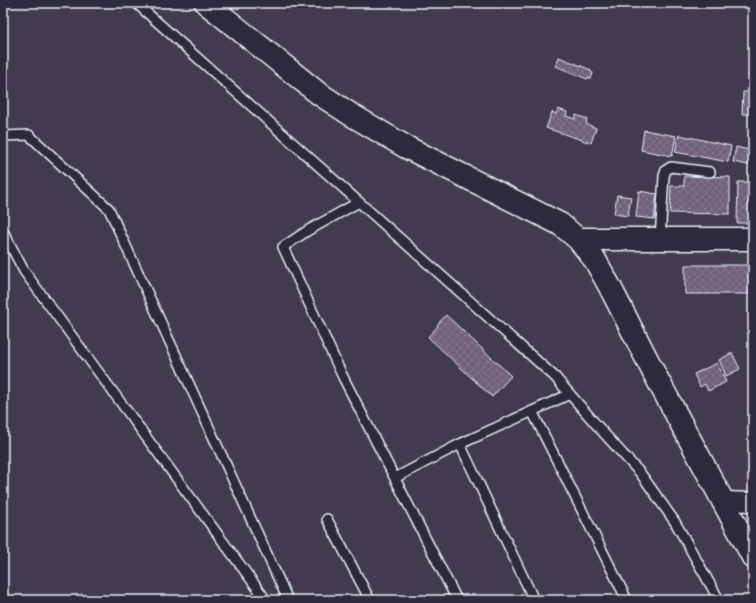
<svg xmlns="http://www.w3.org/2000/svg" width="756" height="603" viewBox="0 0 756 603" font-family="Kalam,sans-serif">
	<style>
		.built { fill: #423a50 }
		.building { fill: url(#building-cross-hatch); stroke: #e8f1f8 }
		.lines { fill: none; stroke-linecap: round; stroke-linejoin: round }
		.lane-casing { stroke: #e8f1f8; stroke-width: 12 }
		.street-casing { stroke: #e8f1f8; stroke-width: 21 }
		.secondary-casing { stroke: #e8f1f8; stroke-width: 25 }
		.lane { stroke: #2f2a3d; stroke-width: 9 }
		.street { stroke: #2f2a3d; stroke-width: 18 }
		.secondary { stroke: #2f2a3d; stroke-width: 22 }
	</style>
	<defs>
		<pattern id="building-cross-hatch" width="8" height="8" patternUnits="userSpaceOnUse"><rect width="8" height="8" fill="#70607b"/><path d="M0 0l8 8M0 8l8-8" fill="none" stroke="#84778e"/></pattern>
	</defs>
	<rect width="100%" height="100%" fill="#2f2a3d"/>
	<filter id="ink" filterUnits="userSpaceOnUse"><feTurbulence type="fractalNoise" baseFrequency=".025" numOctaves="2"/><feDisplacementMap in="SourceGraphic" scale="8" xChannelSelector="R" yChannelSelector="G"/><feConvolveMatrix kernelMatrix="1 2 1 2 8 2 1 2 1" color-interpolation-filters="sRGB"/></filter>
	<g filter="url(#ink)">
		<!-- built -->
		<path class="built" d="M 3,3 L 753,3 L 753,600 L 3,600 Z"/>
		<!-- building -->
		<path class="building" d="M 559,57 L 591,70 L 590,71 L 593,73 L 591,79 L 588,78 L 587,79 L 556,66 Z
			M 743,92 L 753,92 L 753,114 L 742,114 Z
			M 558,109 L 567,112 L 566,116 L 575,119 L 576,115 L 587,119 L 586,124 L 596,128 L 591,143 L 546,128 L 552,112 L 556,114 Z
			M 644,130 L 676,136 L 672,156 L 641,150 Z
			M 679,135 L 731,146 L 728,162 L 675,152 Z
			M 736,147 L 753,151 L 753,166 L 733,162 Z
			M 684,176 L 730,177 L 730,214 L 670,213 L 671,186 L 684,186 Z
			M 738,182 L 753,182 L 753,223 L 737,223 Z
			M 639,191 L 657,194 L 654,219 L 636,217 Z
			M 617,195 L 631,197 L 628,216 L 614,214 Z
			M 685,265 L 753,265 L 753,294 L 685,294 Z
			M 446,315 L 511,376 L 492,397 L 428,337 L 438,326 L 437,325 Z
			M 732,353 L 740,369 L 726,376 L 719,360 Z
			M 717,363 L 726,382 L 708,391 L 705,384 L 700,387 L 694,374 Z"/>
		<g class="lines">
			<defs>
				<path id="lane" d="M 136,3 L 555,377 L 601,430 L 641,474 L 675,522 L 719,600
					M 3,136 L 29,135 L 109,209 L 288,600
					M 359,202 L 307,231 L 283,247 L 342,375 L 457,600
					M 3,231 L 24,271 L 266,600
					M 660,239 L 664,176 L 666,170 L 671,167 L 710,172
					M 532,411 L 627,600
					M 460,444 L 534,600
					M 395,478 L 460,444 L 570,394
					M 327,519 L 370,600"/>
				<path id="street" d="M 724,501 L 753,502"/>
				<path id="secondary" d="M 206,3 L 318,93 L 350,114 L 406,147 L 560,224 L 578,239 L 595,260 L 610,287 L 654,373 L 753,557
					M 578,239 L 753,239"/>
			</defs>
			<!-- lane casing -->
			<use href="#lane" class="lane-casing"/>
			<!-- street casing -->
			<use href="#street" class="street-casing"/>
			<!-- secondary casing -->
			<use href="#secondary" class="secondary-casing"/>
			<!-- lane -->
			<use href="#lane" class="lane"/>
			<!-- street -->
			<use href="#street" class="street"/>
			<!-- secondary -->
			<use href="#secondary" class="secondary"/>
		</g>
	</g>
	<!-- margin -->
	<rect width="756" height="603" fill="none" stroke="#2f2a3d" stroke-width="16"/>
	<rect x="8" y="8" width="740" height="587" fill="none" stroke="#e8f1f8" stroke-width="1.5" filter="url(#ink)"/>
</svg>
